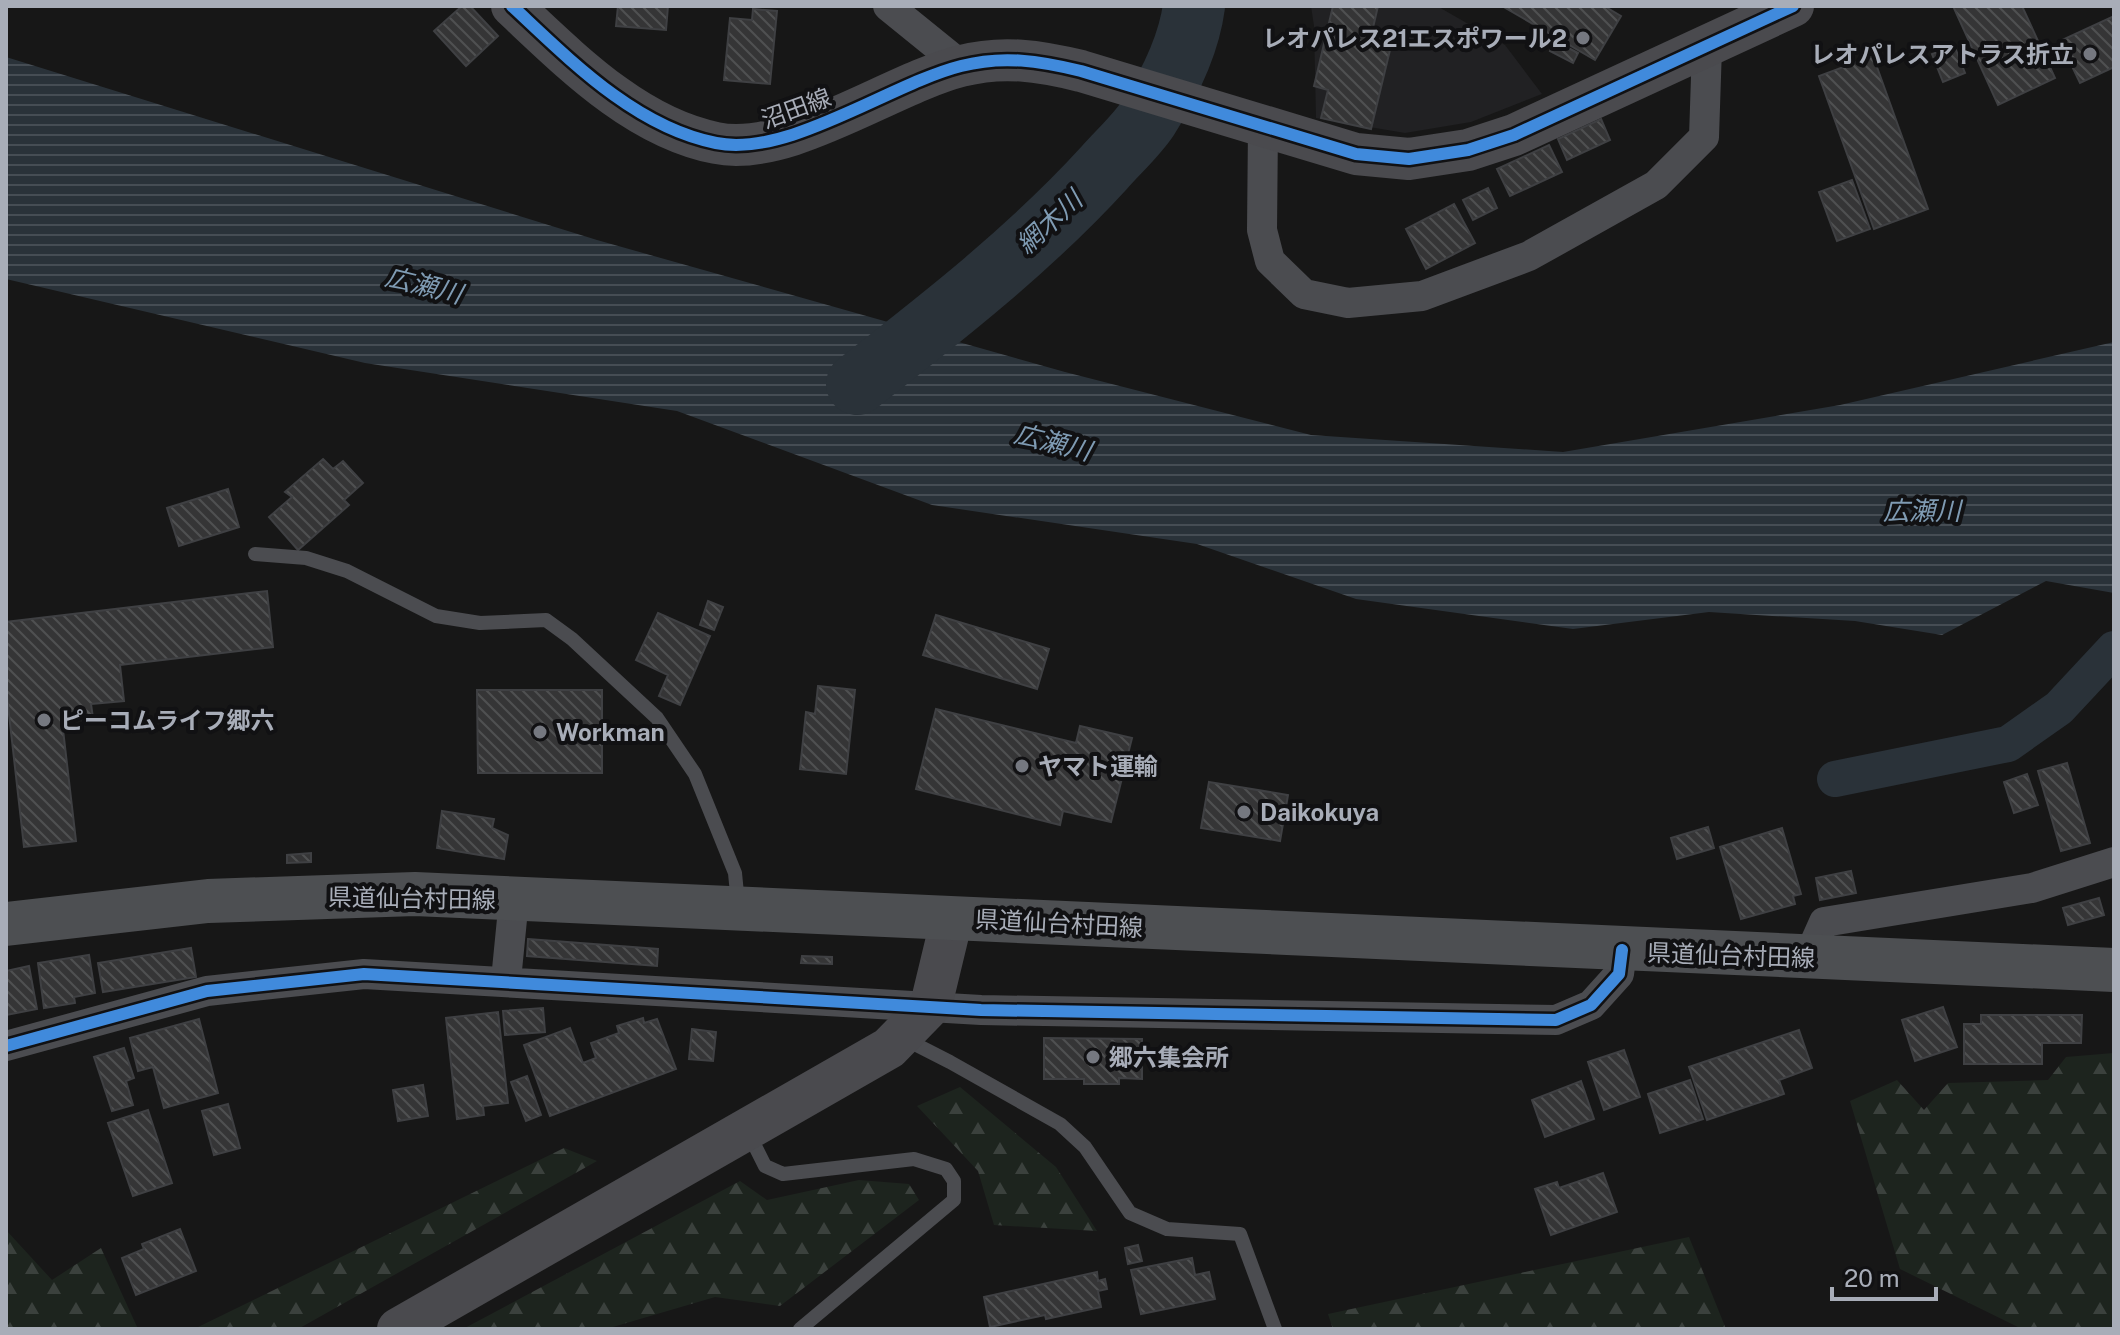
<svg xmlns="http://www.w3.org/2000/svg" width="2120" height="1335" viewBox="0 0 2120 1335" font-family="'Public Sans','Noto Sans JP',sans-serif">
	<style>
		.built { fill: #212123 }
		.forest { fill: url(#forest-firs) }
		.water { fill: url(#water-rules) }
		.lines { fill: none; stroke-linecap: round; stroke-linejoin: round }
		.canal { stroke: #2a3239; stroke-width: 36 }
		.river { stroke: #2a3239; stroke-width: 62 }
		.building { fill: url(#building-back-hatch); stroke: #3f4043; stroke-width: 2 }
		.lane { stroke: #4b4c50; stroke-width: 14 }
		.street { stroke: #4b4c50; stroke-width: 30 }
		.secondary { stroke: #4a4a4e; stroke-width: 42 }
		.primary { stroke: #4d4f52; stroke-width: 44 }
		.cycleway-casing { stroke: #111113; stroke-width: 17 }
		.cycleway { stroke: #408adc; stroke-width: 12 }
		.poi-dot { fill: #757880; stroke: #111113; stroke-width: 3 }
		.labels { text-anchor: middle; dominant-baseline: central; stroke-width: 8; stroke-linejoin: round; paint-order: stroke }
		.poi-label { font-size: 24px; font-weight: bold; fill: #a8adb8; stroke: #111113; text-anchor: start }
		.street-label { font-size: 24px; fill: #a8adb8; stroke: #111113 }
		.water-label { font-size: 26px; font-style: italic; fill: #7f9bb3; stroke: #111113 }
	</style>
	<defs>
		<pattern id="forest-firs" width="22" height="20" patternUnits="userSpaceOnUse" patternTransform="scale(2)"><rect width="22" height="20" fill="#1d241e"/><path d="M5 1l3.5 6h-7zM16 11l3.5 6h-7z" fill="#3b413d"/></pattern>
		<pattern id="water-rules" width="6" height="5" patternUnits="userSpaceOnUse" patternTransform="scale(2)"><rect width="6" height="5" fill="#2a3239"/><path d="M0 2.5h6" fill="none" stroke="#464d54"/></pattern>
		<pattern id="building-back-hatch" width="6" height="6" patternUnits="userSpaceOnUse" patternTransform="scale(2)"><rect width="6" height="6" fill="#353536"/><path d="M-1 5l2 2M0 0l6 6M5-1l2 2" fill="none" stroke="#4f5051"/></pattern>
	</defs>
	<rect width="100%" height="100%" fill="#171717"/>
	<!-- built -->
	<path class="built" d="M 1311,6 L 1437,6 L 1505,45 L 1542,94 L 1471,122 L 1405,133 L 1316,118 L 1314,26 Z"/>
	<!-- forest -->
	<path class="forest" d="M 2114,1053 L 2114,1329 L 2022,1329 L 1900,1269 L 1850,1101 L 1897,1080 L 1924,1110 L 1948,1083 L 2048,1080 L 2066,1057 Z
		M 960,1087 L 1056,1167 L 1097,1231 L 994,1225 L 978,1171 L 917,1106 Z
		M 564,1148 L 597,1161 L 298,1329 L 194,1329 Z
		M 859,1180 L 909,1184 L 919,1200 L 780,1306 L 715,1297 L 606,1329 L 463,1329 L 740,1181 L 767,1200 Z
		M 6,1230 L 52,1280 L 101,1248 L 138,1329 L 6,1329 Z
		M 1689,1237 L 1726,1329 L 1333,1329 L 1328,1314 Z"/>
	<!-- water -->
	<path class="water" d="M 6,57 L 597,240 L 1065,372 L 1311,435 L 1563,452 L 1840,405 L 2114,342 L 2114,593 L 2046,581 L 1942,635 L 1855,621 L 1709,612 L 1573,629 L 1356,599 L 1197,544 L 932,505 L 677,411 L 365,363 L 6,279 Z"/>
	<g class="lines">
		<!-- canal -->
		<path class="canal" d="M 1835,779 L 2008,744 L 2059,708 L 2114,649"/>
		<!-- river -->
		<path class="river" d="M 857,384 C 943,317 1030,249 1104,168 C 1118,152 1136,136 1148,118 C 1169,85 1189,44 1194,6"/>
	</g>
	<!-- building -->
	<path class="building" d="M 462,6 L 470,6 L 498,36 L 466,66 L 434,31 Z
		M 618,6 L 668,6 L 666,30 L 616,26 Z
		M 1333,6 L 1378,6 L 1369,45 L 1390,50 L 1371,129 L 1321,118 L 1328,90 L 1314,86 Z
		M 1502,6 L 1604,6 L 1621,16 L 1595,60 Z
		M 1953,6 L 2022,6 L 2055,78 L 1998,105 Z
		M 753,9 L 777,11 L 770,84 L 724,80 L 730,18 L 752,20 Z
		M 2114,16 L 2114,67 L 2080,83 L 2060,41 Z
		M 1555,41 L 1578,53 L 1573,63 L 1550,51 Z
		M 1954,45 L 1965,73 L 1943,82 L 1932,54 Z
		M 1873,56 L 1928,209 L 1874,229 L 1819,76 Z
		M 1601,119 L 1610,140 L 1567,160 L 1558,139 Z
		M 1549,145 L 1562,172 L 1510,196 L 1497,169 Z
		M 1852,180 L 1870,229 L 1837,241 L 1819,192 Z
		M 1488,188 L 1497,208 L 1473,220 L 1463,200 Z
		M 1454,204 L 1475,243 L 1426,269 L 1406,229 Z
		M 323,459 L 333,469 L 343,461 L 363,483 L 344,500 L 349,505 L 298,550 L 269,517 L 292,497 L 285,492 Z
		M 228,489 L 239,527 L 179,546 L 167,508 Z
		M 267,591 L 273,647 L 120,665 L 124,701 L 91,704 L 93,718 L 62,721 L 76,841 L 24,847 L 6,688 L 6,622 Z
		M 708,601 L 723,607 L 714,630 L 700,625 Z
		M 658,613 L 710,636 L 680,705 L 659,696 L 668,675 L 636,660 Z
		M 936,615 L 1049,649 L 1037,689 L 923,655 Z
		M 818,686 L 855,690 L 846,774 L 800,769 L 806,712 L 815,714 Z
		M 477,690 L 602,690 L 602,773 L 478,773 Z
		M 936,709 L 1076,743 L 1080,726 L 1132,738 L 1111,822 L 1063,811 L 1060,825 L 916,789 Z
		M 2067,763 L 2090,843 L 2061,851 L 2038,771 Z
		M 2027,774 L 2038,805 L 2014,813 L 2004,782 Z
		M 1209,782 L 1288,795 L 1280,841 L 1201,828 Z
		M 442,811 L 494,819 L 492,828 L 508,835 L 504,859 L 437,848 Z
		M 1708,827 L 1714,848 L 1677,859 L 1671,838 Z
		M 1782,828 L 1801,894 L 1793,896 L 1795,904 L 1741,919 L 1720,847 Z
		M 311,853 L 311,862 L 287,863 L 287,855 Z
		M 1851,871 L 1856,893 L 1820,900 L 1816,878 Z
		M 2099,898 L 2104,915 L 2068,925 L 2063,908 Z
		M 528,939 L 658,949 L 657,966 L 527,956 Z
		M 191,948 L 196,977 L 103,992 L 98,963 Z
		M 89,955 L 95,993 L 74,997 L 75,1003 L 44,1008 L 38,963 Z
		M 802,956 L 832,957 L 832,964 L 801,963 Z
		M 29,966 L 37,1009 L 6,1015 L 6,971 Z
		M 1943,1007 L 1957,1047 L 1915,1061 L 1902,1020 Z
		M 543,1008 L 545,1032 L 505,1035 L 503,1011 Z
		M 498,1012 L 508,1103 L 483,1106 L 484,1115 L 457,1119 L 446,1018 Z
		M 1981,1015 L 2082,1015 L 2081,1043 L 2042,1043 L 2042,1064 L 1964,1064 L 1964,1024 L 1981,1024 Z
		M 643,1018 L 644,1023 L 657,1019 L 676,1069 L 550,1116 L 524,1045 L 570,1028 L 583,1063 L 596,1058 L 591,1043 L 619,1033 L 617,1026 Z
		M 199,1019 L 218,1093 L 164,1108 L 153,1067 L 138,1071 L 130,1038 Z
		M 692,1029 L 716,1032 L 713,1061 L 689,1059 Z
		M 1799,1030 L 1812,1068 L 1779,1080 L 1784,1094 L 1707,1120 L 1689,1067 Z
		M 1044,1038 L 1142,1039 L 1142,1079 L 1119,1078 L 1119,1084 L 1084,1084 L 1084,1079 L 1044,1079 Z
		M 124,1048 L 134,1078 L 126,1081 L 133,1105 L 112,1111 L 94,1057 Z
		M 1624,1050 L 1640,1097 L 1604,1110 L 1588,1062 Z
		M 527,1076 L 541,1115 L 526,1121 L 511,1082 Z
		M 1690,1080 L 1703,1119 L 1660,1133 L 1648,1094 Z
		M 1581,1081 L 1594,1119 L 1545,1137 L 1532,1100 Z
		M 423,1085 L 428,1116 L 398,1121 L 393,1090 Z
		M 228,1104 L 240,1148 L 214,1155 L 202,1111 Z
		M 148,1110 L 172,1183 L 133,1196 L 108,1123 Z
		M 1603,1173 L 1617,1212 L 1551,1235 L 1535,1189 L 1557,1182 L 1559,1188 Z
		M 180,1229 L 196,1271 L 136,1295 L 122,1258 L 144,1249 L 142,1244 Z
		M 1138,1245 L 1142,1261 L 1128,1264 L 1125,1248 Z
		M 1192,1258 L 1195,1275 L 1209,1272 L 1215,1299 L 1141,1314 L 1131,1270 Z
		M 1097,1272 L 1098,1281 L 1105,1279 L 1107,1289 L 1098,1291 L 1101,1307 L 1046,1319 L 1045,1315 L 990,1327 L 984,1297 Z"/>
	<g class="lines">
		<!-- lane -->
		<path class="lane" d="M 255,554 L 306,558 L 347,571 L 436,616 L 480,623 L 546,620 L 572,639 L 657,718 L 695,774 L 735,873 L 738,904
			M 903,1038 L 950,1062 L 1060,1124 L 1085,1147 L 1130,1213 L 1167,1229 L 1240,1234 L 1275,1329
			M 749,1134 L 765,1166 L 783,1174 L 914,1159 L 946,1169 L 954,1181 L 954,1200 L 800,1329"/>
		<!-- street -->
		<path class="street" d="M 888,6 L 962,66
			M 1263,127 L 1262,230 L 1270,261 L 1304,294 L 1348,303 L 1422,296 L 1529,256 L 1656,185 L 1704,137 L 1707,47
			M 1808,958 L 1824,922 L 2032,888 L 2114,862
			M 506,980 L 514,899
			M 6,1046 L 207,991 L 364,974 L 981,1010 L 1556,1020 L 1591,1005 L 1619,974 L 1622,950"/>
		<!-- secondary -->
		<path class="secondary" d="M 512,6 C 570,60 635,127 716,143 C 788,158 890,84 961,66 C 1003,55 1040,61 1081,71 L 1356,154 L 1409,159 L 1468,150 L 1514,135 L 1793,6
			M 398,1329 L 889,1048 L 931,1005 L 952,918"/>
		<!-- primary -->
		<path class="primary" d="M 6,924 L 208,901 L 415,894 L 2114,970"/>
		<defs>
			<path id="cycleway" d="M 512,6 C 570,60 635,127 716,143 C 788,158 890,84 961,66 C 1003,55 1040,61 1081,71 L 1356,154 L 1409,159 L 1468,150 L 1514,135 L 1793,6
				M 6,1046 L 207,991 L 364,974 L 981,1010 L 1556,1020 L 1591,1005 L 1619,974 L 1622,950"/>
		</defs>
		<!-- cycleway casing -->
		<use href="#cycleway" class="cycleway-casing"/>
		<!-- cycleway -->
		<use href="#cycleway" class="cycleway"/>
	</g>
	<!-- markers -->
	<g class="poi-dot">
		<circle cx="1583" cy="38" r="8"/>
		<circle cx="2090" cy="54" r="8"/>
		<circle cx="44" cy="720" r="8"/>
		<circle cx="540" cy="732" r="8"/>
		<circle cx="1022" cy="766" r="8"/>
		<circle cx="1244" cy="812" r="8"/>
		<circle cx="1093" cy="1057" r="8"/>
	</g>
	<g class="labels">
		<!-- poi labels -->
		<g class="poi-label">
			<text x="1567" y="38" text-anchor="end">レオパレス21エスポワール2</text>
			<text x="2074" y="54" text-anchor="end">レオパレスアトラス折立</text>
			<text x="60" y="720">ピーコムライフ郷六</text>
			<text x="556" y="732">Workman</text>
			<text x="1038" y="766">ヤマト運輸</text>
			<text x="1260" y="812">Daikokuya</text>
			<text x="1109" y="1057">郷六集会所</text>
		</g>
		<!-- street labels -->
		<g class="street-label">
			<text transform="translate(796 108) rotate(-20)">沼田線</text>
			<text transform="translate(412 898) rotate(1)">県道仙台村田線</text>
			<text transform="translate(1059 923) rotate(3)">県道仙台村田線</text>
			<text transform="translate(1731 955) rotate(2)">県道仙台村田線</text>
		</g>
		<!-- water labels -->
		<g class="water-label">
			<text transform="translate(1049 222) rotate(-43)">網木川</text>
			<text transform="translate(424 285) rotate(14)">広瀬川</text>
			<text transform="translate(1053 442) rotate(14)">広瀬川</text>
			<text x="1922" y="510">広瀬川</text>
		</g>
	</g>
	<!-- border -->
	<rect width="2120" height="1335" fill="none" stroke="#a8adb8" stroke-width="16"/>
	<!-- scale -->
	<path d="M1832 1287v12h104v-12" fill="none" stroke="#a8adb8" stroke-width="4"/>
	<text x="1844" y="1287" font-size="24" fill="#a8adb8" stroke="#111113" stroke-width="6" paint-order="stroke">20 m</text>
</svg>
